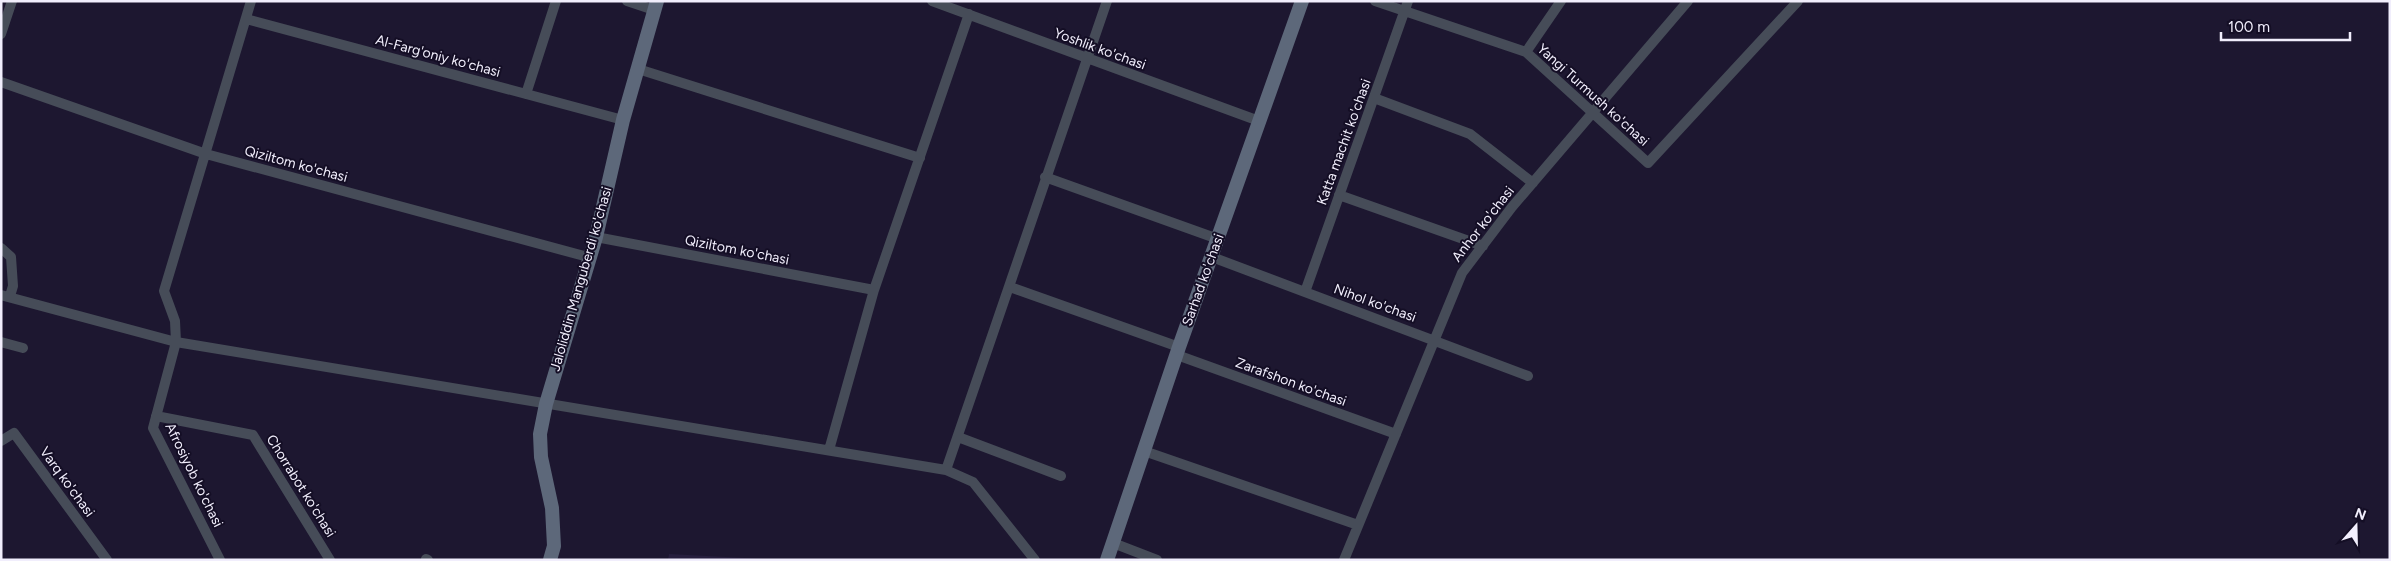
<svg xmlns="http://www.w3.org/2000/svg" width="2391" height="561" viewBox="0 0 2391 561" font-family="Figtree,sans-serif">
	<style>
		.built { fill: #271f3e }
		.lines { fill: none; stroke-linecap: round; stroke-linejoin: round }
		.street { stroke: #464c58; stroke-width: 10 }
		.secondary { stroke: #5d687a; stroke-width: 14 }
		.labels { text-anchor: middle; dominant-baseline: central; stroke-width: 4; stroke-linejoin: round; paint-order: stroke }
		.street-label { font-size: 14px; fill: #f1eefc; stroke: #140e25 }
	</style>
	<rect width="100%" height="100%" fill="#1d1730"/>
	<!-- built -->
	<path class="built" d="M 669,554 L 766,559 L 668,560 Z"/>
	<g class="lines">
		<!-- street -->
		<path class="street" d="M 627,1 L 654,10
			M 932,1 L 1259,121
			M 1375,1 L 1526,52 L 1648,163 L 1798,1
			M 246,19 L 623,120
			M 1,34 L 12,1
			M 1526,52 L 1561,1
			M 638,69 L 920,158
			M 1,82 L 206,154 L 588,257
			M 526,94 L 556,1
			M 1374,98 L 1470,134 L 1533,183
			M 1045,177 L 1218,239
			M 1339,195 L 1483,246
			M 596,237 L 874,290
			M 1,248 L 11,257 L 13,286 L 10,296
			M 1212,257 L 1528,376
			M 1010,287 L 1179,347
			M 1305,292 L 1408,1
			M 1,295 L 176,342 L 946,470 L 973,482 L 1035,560
			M 1,342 L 23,348
			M 1177,355 L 1396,434
			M 156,416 L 253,435 L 330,560
			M 958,437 L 1061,476
			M 1,441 L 14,433 L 107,560
			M 829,450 L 874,290 L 969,14
			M 1144,451 L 1358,525
			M 946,470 L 1107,1
			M 1113,543 L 1157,560
			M 426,559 L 428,560
			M 220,560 L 153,428 L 176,342 L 175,321 L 164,291 L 251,1
			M 1344,560 L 1462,273 L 1512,207 L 1688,1"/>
		<!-- secondary -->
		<path class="secondary" d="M 550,560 L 554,546 L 552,508 L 541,457 L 540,434 L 546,404 L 596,237 L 623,120 L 657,1
			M 1107,560 L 1179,347 L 1302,1"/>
	</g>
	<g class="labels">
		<!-- street labels -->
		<g class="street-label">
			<text transform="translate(1100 49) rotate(20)">Yoshlik ko'chasi</text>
			<text transform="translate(438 56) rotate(15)">Al-Farg'oniy ko'chasi</text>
			<text transform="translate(1593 95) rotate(42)">Yangi Turmush ko'chasi</text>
			<text transform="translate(1344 142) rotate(-70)">Katta machit ko'chasi</text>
			<text transform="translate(296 164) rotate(15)">Qiziltom ko'chasi</text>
			<text transform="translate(1483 224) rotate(-52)">Anhor ko'chasi</text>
			<text transform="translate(737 250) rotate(11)">Qiziltom ko'chasi</text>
			<text transform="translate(581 279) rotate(-74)">Jaloliddin Manguberdi ko'chasi</text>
			<text transform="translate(1203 280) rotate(-70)">Sarhad ko'chasi</text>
			<text transform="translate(1375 303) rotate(20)">Nihol ko'chasi</text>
			<text transform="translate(1291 382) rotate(20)">Zarafshon ko'chasi</text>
			<text transform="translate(194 475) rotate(64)">Afrosiyob ko'chasi</text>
			<text transform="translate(67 482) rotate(54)">Varq ko'chasi</text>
			<text transform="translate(301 486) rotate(58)">Chorrabot ko'chasi</text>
		</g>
	</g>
	<!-- border -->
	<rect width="2391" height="561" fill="none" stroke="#f1eefc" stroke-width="5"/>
	<!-- north arrow -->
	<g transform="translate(2356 526) rotate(20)" stroke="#140e25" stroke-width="4" paint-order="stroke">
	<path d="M0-4L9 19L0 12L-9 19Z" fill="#f1eefc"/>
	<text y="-8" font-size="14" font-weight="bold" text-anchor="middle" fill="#f1eefc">N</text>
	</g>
	<!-- scale -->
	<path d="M2221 32v8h129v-8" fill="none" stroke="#f1eefc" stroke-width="2.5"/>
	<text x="2228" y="32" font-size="15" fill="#f1eefc" stroke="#140e25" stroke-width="4" paint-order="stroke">100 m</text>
</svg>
